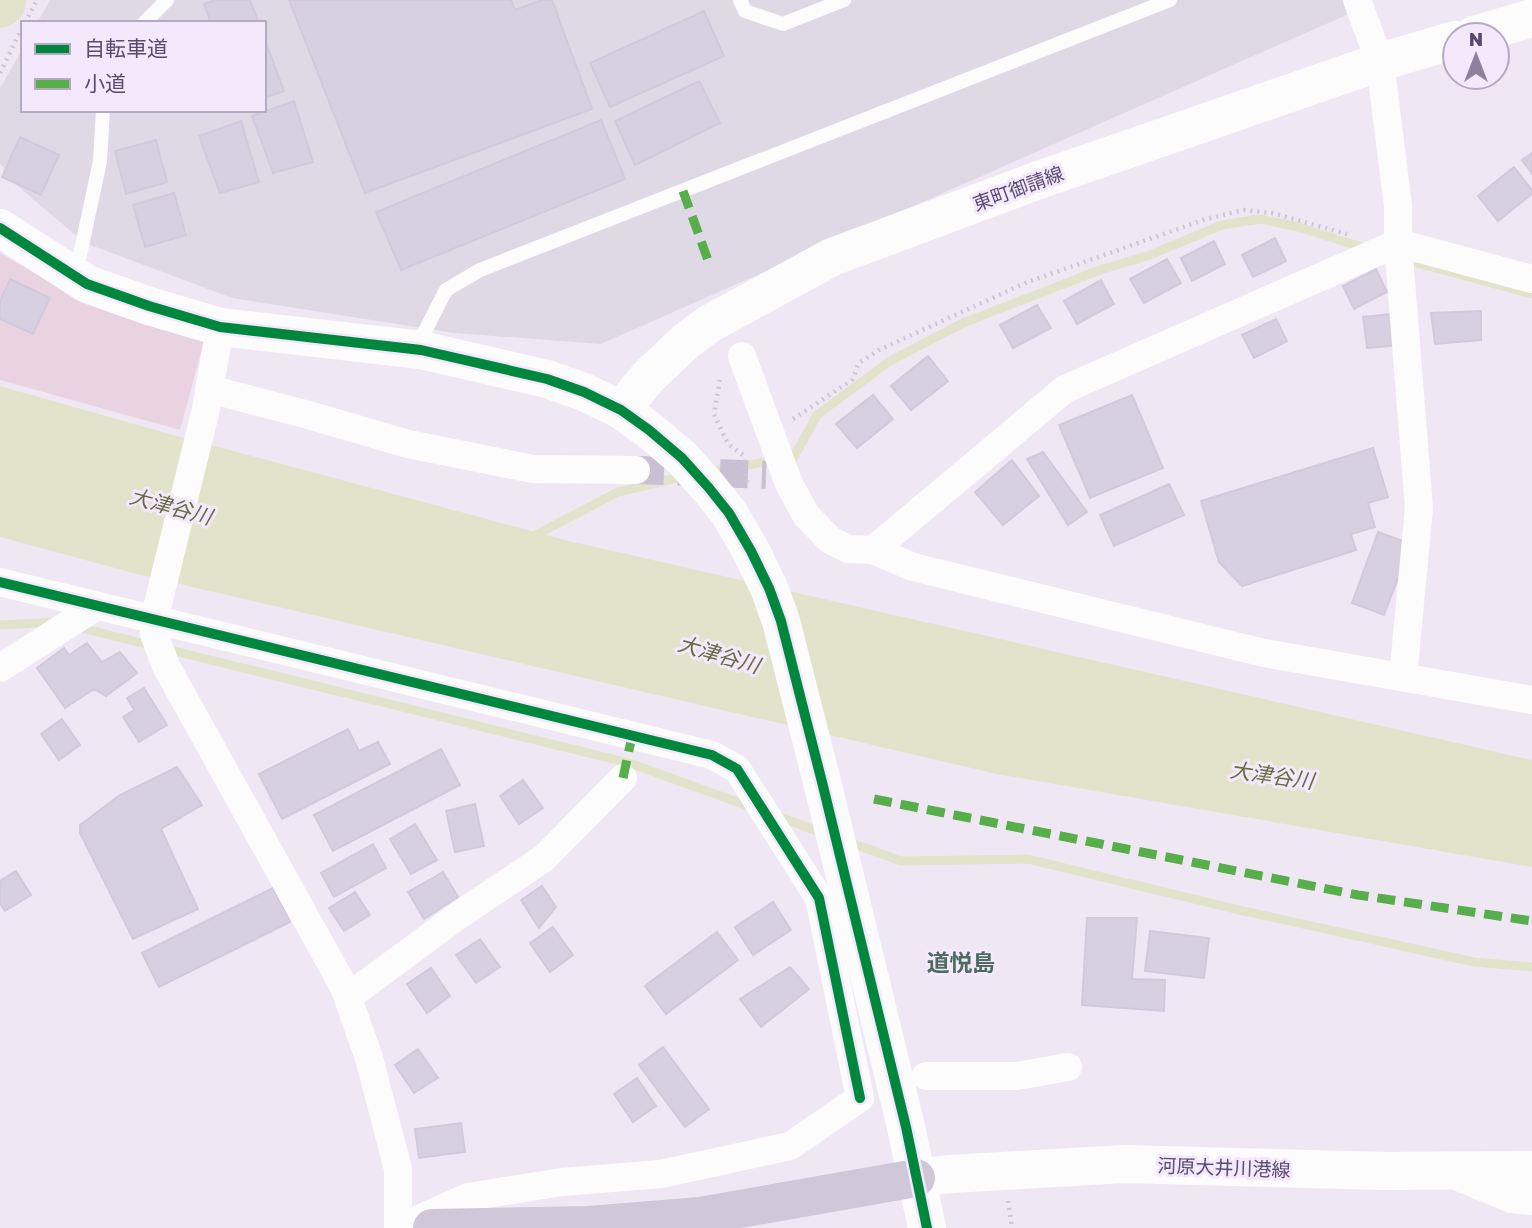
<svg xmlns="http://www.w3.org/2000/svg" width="1532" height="1228" viewBox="0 0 1532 1228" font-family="'Golos Text','Noto Sans JP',sans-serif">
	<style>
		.industrial { fill: #dfd9e6 }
		.green { fill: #ead3e1 }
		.water { fill: #e2e3cb }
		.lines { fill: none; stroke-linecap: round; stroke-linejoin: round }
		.stream { stroke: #e2e3cb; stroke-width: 9 }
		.river { stroke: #e2e3cb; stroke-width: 51 }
		.building { fill: #d7d0e0; stroke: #d2cadc; stroke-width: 2 }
		.street-tunnel { stroke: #c9c1d3; stroke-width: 28; stroke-dasharray: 28 14; stroke-linecap: butt }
		.path { stroke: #ccc7d3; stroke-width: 4.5; stroke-dasharray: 2 5; stroke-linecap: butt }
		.lane { stroke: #fdfcfd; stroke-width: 14 }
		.street { stroke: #fdfcfd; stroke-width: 28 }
		.secondary { stroke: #fdfcfd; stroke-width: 38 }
		.primary { stroke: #d0c8d8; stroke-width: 38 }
		.quiet { stroke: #58ae4b; stroke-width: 9; stroke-dasharray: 18 9; stroke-linecap: butt }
		.cycleway-casing { stroke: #f4e8fd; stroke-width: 15 }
		.cycleway { stroke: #00873e; stroke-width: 10 }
		.labels { text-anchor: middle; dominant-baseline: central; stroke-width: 6; stroke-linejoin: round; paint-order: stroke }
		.street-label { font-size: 19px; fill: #574b6f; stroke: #f4e8fd }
		.water-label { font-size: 21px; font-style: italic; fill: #666d3e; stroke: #f4e8fd }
		.quarter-label { font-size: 23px; font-weight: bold; fill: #4d6b60; stroke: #f4e8fd }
	</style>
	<rect width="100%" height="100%" fill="#efe8f4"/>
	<!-- industrial -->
	<path class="industrial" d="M 50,0 L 1346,0 L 1351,13 L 601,344 L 454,333 L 232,298 L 85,243 L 14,183 L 0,163 L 0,88 L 23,48 L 23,110 L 264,110 L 264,23 L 37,23 Z"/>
	<!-- green -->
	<path class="green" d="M 0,253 L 62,289 L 204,341 L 180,430 L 0,380 Z"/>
	<!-- water -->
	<path class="water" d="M 0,386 L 170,434 L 569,541 L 1532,760 L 1532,867 L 997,774 L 137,574 L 0,537 Z"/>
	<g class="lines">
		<!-- stream -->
		<path class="stream" d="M 1402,259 L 1532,294
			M 709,472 L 794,457 L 817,415 L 890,361 L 963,323 L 1100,270 L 1150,255 L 1222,225 L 1260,219 L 1298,227 L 1368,249
			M 530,538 L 618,492 L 685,476
			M 0,625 L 57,622
			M 78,627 L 153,646
			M 166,649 L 629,763 L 754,808
			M 777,816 L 823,833
			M 846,841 L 901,861 L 1028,859 L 1244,911 L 1474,962 L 1532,967"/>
		<!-- river -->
		<path class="river" d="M 0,2 L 1,0"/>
	</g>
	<!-- building -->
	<path class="building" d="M 215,0 L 250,0 L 259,23 L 211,23 L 204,4 Z
		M 289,0 L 511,0 L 515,10 L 542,0 L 552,0 L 592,109 L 365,193 Z
		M 704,11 L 724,56 L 610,107 L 590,63 Z
		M 264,37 L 284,91 L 264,98 Z
		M 699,81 L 720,123 L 635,165 L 615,121 Z
		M 294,101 L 313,162 L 273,173 L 252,116 Z
		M 601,120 L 625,179 L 401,270 L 376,212 Z
		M 241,121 L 259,182 L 220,193 L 199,136 Z
		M 20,137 L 59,155 L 41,195 L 2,177 Z
		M 156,140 L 167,182 L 126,194 L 115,151 Z
		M 1532,153 L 1532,174 L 1522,160 Z
		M 1514,167 L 1532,190 L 1532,194 L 1498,221 L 1478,196 Z
		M 174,193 L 186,235 L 145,247 L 133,205 Z
		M 1275,238 L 1286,261 L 1253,277 L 1242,255 Z
		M 1214,241 L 1225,264 L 1192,281 L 1181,258 Z
		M 1167,259 L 1181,283 L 1144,303 L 1130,279 Z
		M 1376,269 L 1387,292 L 1354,309 L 1343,286 Z
		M 10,279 L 50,298 L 33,334 L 0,319 L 0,301 Z
		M 1101,280 L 1114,304 L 1077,324 L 1064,301 Z
		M 1037,305 L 1051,328 L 1013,348 L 1000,325 Z
		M 1481,311 L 1481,340 L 1435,344 L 1431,313 Z
		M 1400,313 L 1402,345 L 1367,348 L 1363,317 Z
		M 1276,319 L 1287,341 L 1254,358 L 1242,335 Z
		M 928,356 L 948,381 L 911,410 L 891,386 Z
		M 873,395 L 893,419 L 857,448 L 836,424 Z
		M 1132,395 L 1163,468 L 1090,498 L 1059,425 Z
		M 1373,448 L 1388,497 L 1368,503 L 1375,527 L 1351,534 L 1356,550 L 1242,586 L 1219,562 L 1201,501 Z
		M 1043,452 L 1087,512 L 1068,525 L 1027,459 Z
		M 1012,460 L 1039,496 L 1003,525 L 975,492 Z
		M 1169,484 L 1184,515 L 1114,546 L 1100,515 Z
		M 1378,532 L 1411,544 L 1384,615 L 1352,603 Z
		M 87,643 L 102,662 L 120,652 L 137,673 L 106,696 L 94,689 L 65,708 L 37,668 L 64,648 L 69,655 Z
		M 144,688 L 167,725 L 139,742 L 123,717 L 134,710 L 127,698 Z
		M 62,719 L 80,745 L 59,760 L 41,734 Z
		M 348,729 L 359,751 L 378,742 L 390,764 L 282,819 L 259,774 Z
		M 441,749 L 460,785 L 333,851 L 314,815 Z
		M 177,767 L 202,805 L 161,829 L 198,909 L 133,939 L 80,833 L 80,825 L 120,795 Z
		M 523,780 L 543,808 L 519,824 L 500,796 Z
		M 475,804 L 484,846 L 455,852 L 446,811 Z
		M 415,824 L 437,860 L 411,874 L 390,839 Z
		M 373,844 L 386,868 L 334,897 L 321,873 Z
		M 16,871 L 31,895 L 5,911 L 0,903 L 0,881 Z
		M 443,872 L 458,897 L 424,919 L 408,892 Z
		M 542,886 L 556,907 L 539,928 L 521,900 Z
		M 273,888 L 290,922 L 159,987 L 142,953 Z
		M 355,892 L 370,915 L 344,931 L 329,908 Z
		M 773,902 L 791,930 L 753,955 L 735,927 Z
		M 1087,918 L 1137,918 L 1132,979 L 1165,980 L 1164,1011 L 1082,1005 Z
		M 553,927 L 573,955 L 550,972 L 530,943 Z
		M 1150,931 L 1209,938 L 1204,978 L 1145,971 Z
		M 717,932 L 738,960 L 666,1014 L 645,986 Z
		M 480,939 L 500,967 L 476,983 L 456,955 Z
		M 790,967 L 809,989 L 761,1027 L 740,999 Z
		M 431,968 L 450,996 L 427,1013 L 407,984 Z
		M 663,1047 L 709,1109 L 685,1127 L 639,1065 Z
		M 418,1049 L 438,1078 L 414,1093 L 395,1065 Z
		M 637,1078 L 656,1106 L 633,1122 L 614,1094 Z
		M 461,1123 L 465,1152 L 419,1158 L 415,1129 Z"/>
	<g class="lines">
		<!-- street-tunnel -->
		<path class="street-tunnel" d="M 636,470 L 766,475"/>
		<!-- path -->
		<path class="path" d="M 25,23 L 37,0
			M 0,73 L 23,26
			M 720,380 L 714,414 L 728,444 L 743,455 L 747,482
			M 793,419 L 852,380 L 859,363 L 879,350 L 1025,283 L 1206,219 L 1244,210 L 1272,213 L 1347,234
			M 1008,1201 L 1012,1228"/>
		<!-- lane -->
		<path class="lane" d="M 740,0 L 745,11 L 783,24 L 844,0
			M 144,23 L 167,0
			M 70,271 L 80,255 L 100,161 L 103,110
			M 425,331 L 446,290 L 480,270 L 1170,0"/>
		<!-- street -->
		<path class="street" d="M 220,327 L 206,409 L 154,620 L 154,634 L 166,666 L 344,987 L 369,1058 L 398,1169 L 398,1228
			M 742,356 L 789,484 L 806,515 L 830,540 L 848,549 L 873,550 L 1065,389 L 1398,243 L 1398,206 L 1380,62 L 1357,0
			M 209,389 L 305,414 L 408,444 L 533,469 L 636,470
			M 873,550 L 913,567 L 1264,653 L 1532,700
			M 0,582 L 712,755 L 737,769 L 819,898 L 860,1098 L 790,1146 L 661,1174 L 562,1182 L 468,1197 L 399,1228
			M 0,668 L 97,606
			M 1403,677 L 1419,508 L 1398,243 L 1532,279
			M 348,997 L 459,915 L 544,858 L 623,778
			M 926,1076 L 1017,1076 L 1068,1067
			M 1456,1176 L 1512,1199 L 1532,1201"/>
		<!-- secondary -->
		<path class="secondary" d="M 1474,35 L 1532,18
			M 0,228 L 87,284 L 149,306 L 220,327 L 421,350 L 547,379 L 584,392 L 621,410 L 649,430 L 682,458 L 709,488 L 729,513 L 751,551 L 769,588 L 781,621 L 823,786 L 906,1127 L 927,1228
			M 621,410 L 648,377 L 686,341 L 709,324 L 832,257 L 1036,181 L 1380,62 L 1455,40
			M 916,1178 L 951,1174 L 1124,1164 L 1385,1171 L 1532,1170"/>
		<!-- primary -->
		<path class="primary" d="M 432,1228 L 589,1225 L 700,1216 L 916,1178"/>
		<!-- quiet -->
		<path class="quiet" d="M 683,191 L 709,263
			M 623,778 L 632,736
			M 874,799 L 1358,895 L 1532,921"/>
		<defs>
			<path id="cycleway" d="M 0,228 L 87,284 L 149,306 L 220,327 L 421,350 L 547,379 L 584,392 L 621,410 L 649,430 L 682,458 L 709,488 L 729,513 L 751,551 L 769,588 L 781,621 L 823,786 L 906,1127 L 927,1228
				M 0,582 L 712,755 L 737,769 L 819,898 L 860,1098"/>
		</defs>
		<!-- cycleway casing -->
		<use href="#cycleway" class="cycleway-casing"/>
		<!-- cycleway -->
		<use href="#cycleway" class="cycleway"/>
	</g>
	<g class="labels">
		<!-- street labels -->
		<g class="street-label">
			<text transform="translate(1018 188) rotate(-20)">東町御請線</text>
			<text transform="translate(1224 1167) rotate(2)">河原大井川港線</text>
		</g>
		<!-- water labels -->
		<g class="water-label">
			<text transform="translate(171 506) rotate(15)">大津谷川</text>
			<text transform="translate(719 654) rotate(16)">大津谷川</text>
			<text transform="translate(1272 775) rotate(8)">大津谷川</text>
		</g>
		<!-- quarter labels -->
		<g class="quarter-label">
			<text x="961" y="962">道悦島</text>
		</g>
	</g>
	<!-- legend -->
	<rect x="21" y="21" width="245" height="91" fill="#f4e8fd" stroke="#b5a9c4" stroke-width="2"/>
	<rect x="35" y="44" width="35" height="10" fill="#00873e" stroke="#b5a9c4" stroke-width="2"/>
	<text x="84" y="56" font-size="21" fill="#574b6f">自転車道</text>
	<rect x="35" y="79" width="35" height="10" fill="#58ae4b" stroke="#b5a9c4" stroke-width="2"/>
	<text x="84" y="91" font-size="21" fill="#574b6f">小道</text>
	<!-- north arrow -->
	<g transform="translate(1476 56)"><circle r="33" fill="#f4e8fd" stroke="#b5a9c4" stroke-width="2"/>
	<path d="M0-5L12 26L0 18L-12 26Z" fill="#8c829e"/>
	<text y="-10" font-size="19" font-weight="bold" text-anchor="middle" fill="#574b6f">N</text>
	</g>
</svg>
